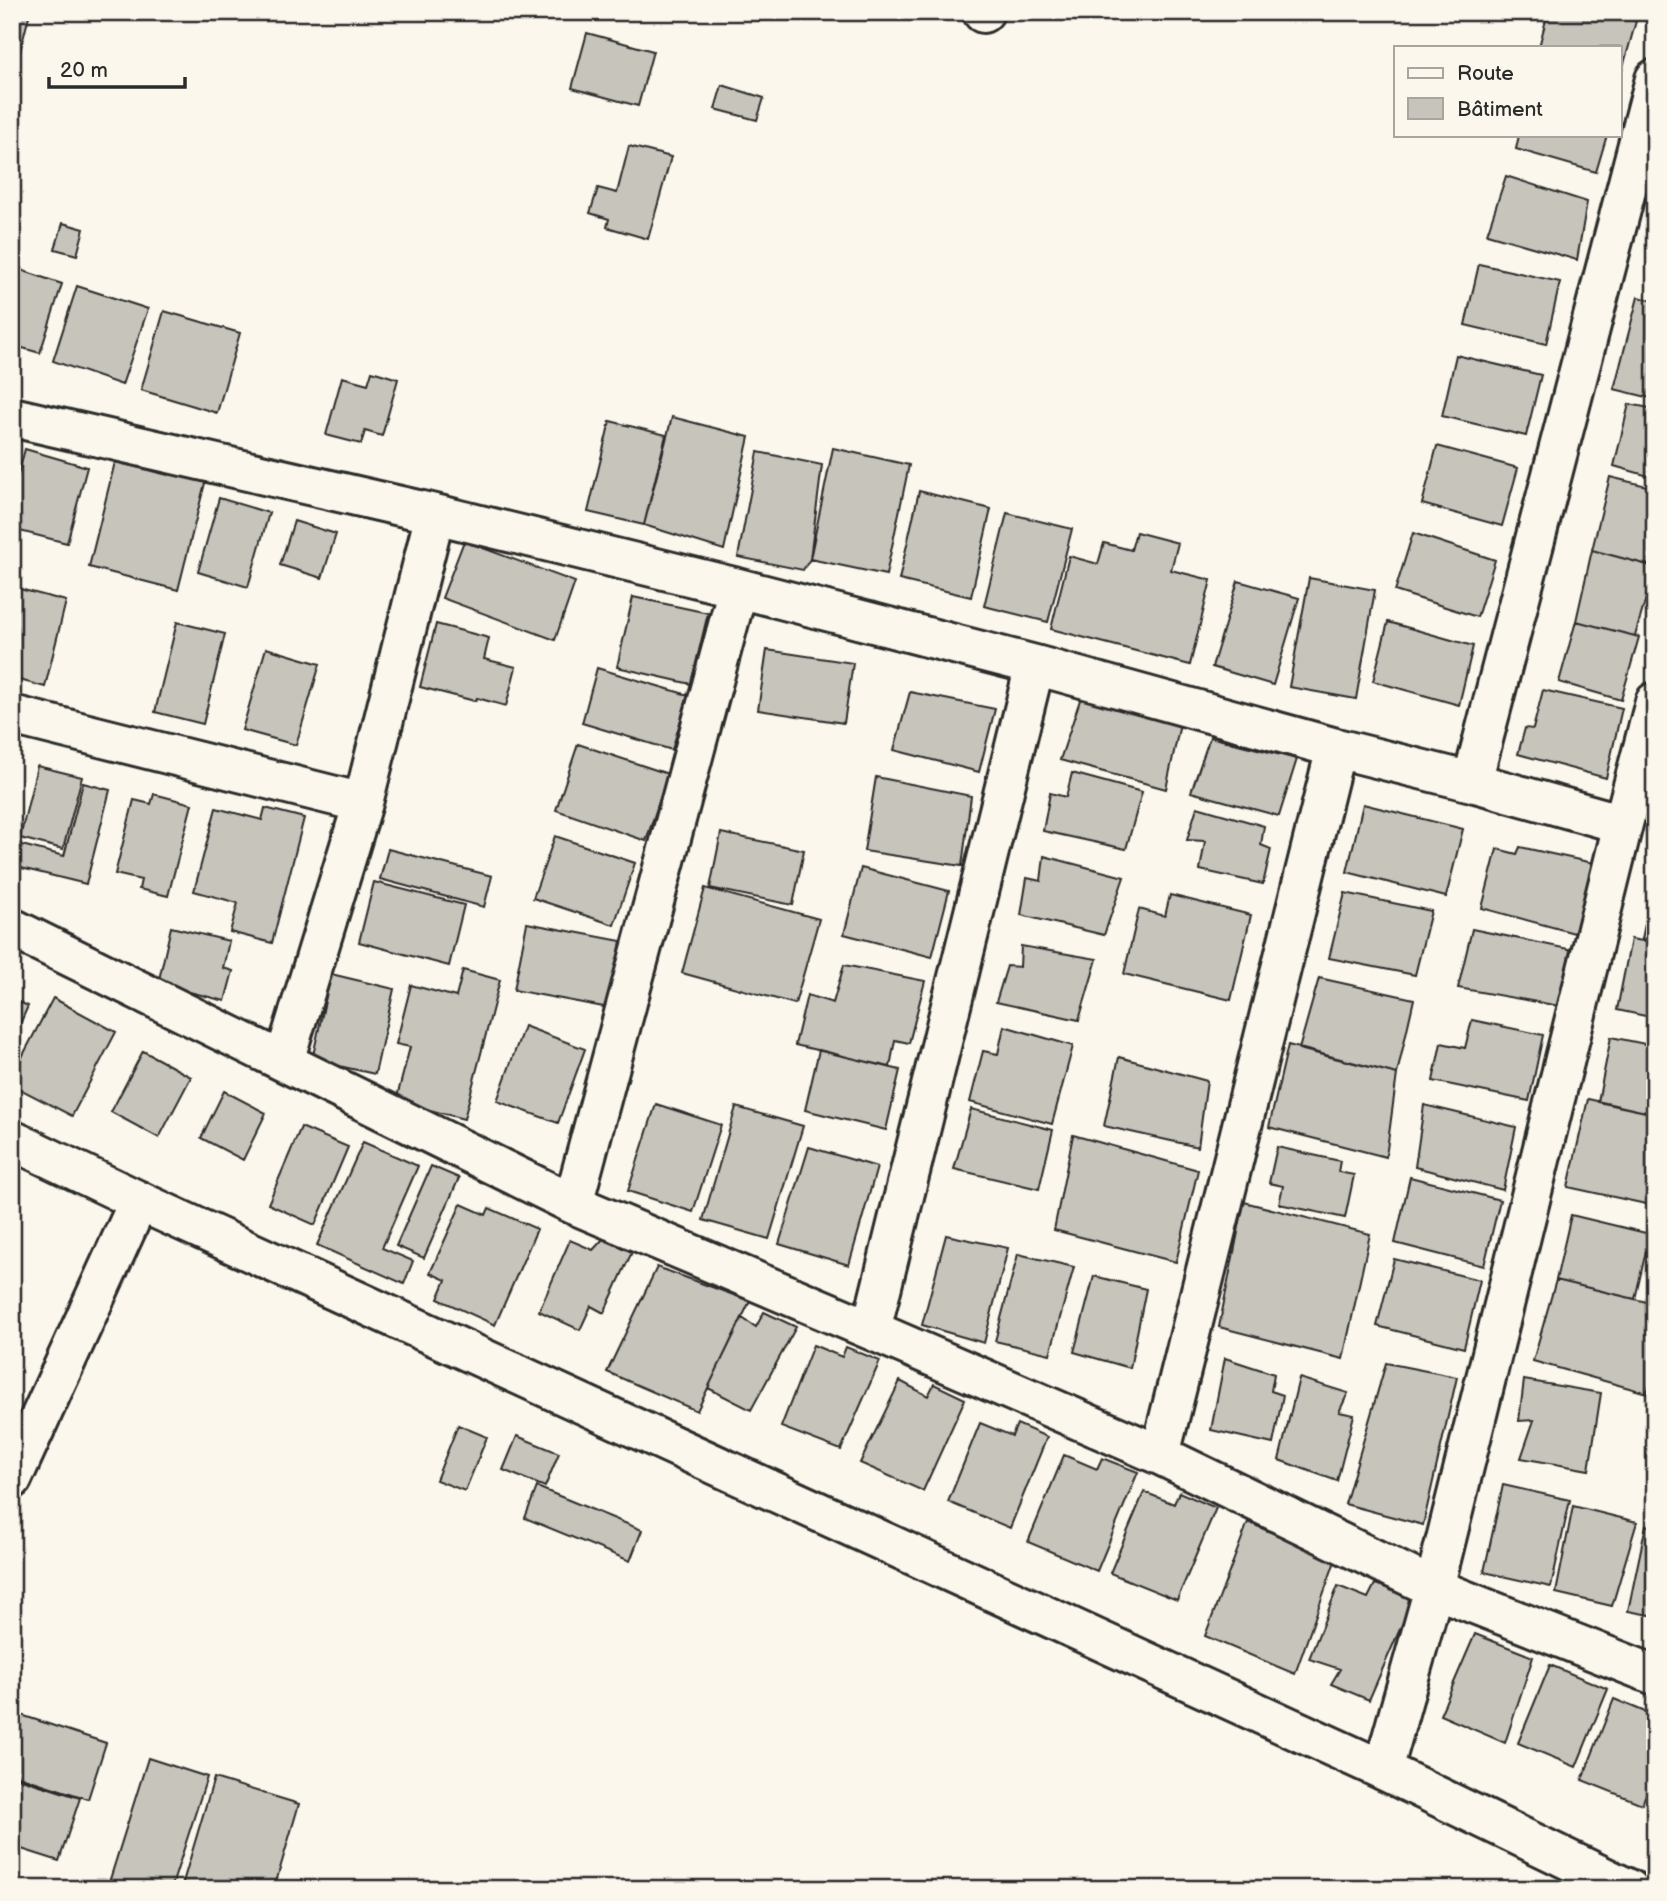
<svg xmlns="http://www.w3.org/2000/svg" width="1667" height="1901" viewBox="0 0 1667 1901" font-family="'Balsamiq Sans',sans-serif">
	<style>
		.building { fill: #c7c4bc; stroke: #2b2b2b; stroke-width: 2 }
		.lines { fill: none; stroke-linecap: round; stroke-linejoin: round }
		.minor-casing { stroke: #2b2b2b; stroke-width: 44 }
		.tertiary-casing { stroke: #2b2b2b; stroke-width: 44 }
		.minor { stroke: #fbf7ec; stroke-width: 38 }
		.tertiary { stroke: #fbf7ec; stroke-width: 38 }
	</style>
	<rect width="100%" height="100%" fill="#fbf7ec"/>
	<filter id="ink" filterUnits="userSpaceOnUse"><feTurbulence type="fractalNoise" baseFrequency=".0143" numOctaves="2"/><feDisplacementMap in="SourceGraphic" scale="14" xChannelSelector="R" yChannelSelector="G"/><feConvolveMatrix kernelMatrix="1 2 1 2 8 2 1 2 1" color-interpolation-filters="sRGB"/></filter>
	<g filter="url(#ink)">
		<!-- building -->
		<path class="building" d="M 12,12 L 30,12 L 12,83 Z
			M 1548,12 L 1605,12 L 1636,21 L 1620,78 L 1620,47 L 1539,47 Z
			M 587,33 L 653,51 L 638,106 L 572,88 Z
			M 722,85 L 764,98 L 757,120 L 715,109 Z
			M 1519,135 L 1607,135 L 1596,172 L 1516,149 Z
			M 629,146 L 671,157 L 648,239 L 607,227 L 609,219 L 590,213 L 598,188 L 617,193 Z
			M 1506,176 L 1587,202 L 1577,260 L 1487,234 Z
			M 63,223 L 84,229 L 77,255 L 55,249 Z
			M 1479,264 L 1560,282 L 1546,344 L 1465,325 Z
			M 12,267 L 62,284 L 40,353 L 12,345 Z
			M 77,286 L 148,309 L 122,385 L 53,361 Z
			M 1638,297 L 1655,301 L 1655,399 L 1614,389 Z
			M 164,311 L 240,333 L 217,413 L 141,390 Z
			M 1456,355 L 1541,375 L 1526,436 L 1442,416 Z
			M 372,371 L 398,379 L 382,436 L 365,431 L 361,444 L 326,435 L 342,377 L 368,384 Z
			M 1629,404 L 1655,409 L 1655,478 L 1614,466 Z
			M 672,417 L 749,437 L 724,550 L 644,525 Z
			M 610,421 L 666,435 L 644,525 L 588,512 Z
			M 1437,446 L 1518,468 L 1502,526 L 1422,504 Z
			M 833,448 L 909,465 L 886,575 L 810,559 Z
			M 25,449 L 87,467 L 67,543 L 12,529 L 12,497 Z
			M 758,452 L 822,465 L 810,559 L 803,570 L 738,557 Z
			M 115,462 L 168,475 L 170,469 L 206,479 L 178,590 L 89,567 Z
			M 1610,477 L 1655,488 L 1655,559 L 1652,566 L 1592,550 Z
			M 919,491 L 991,509 L 971,597 L 899,580 Z
			M 219,498 L 269,513 L 248,587 L 198,572 Z
			M 1007,513 L 1072,529 L 1048,622 L 984,606 Z
			M 294,521 L 336,534 L 322,578 L 280,565 Z
			M 1136,532 L 1178,543 L 1171,570 L 1211,580 L 1190,665 L 1051,629 L 1069,556 L 1098,564 L 1104,543 L 1131,550 Z
			M 1413,533 L 1495,560 L 1477,617 L 1395,591 Z
			M 464,541 L 575,582 L 555,640 L 442,598 Z
			M 1592,550 L 1655,567 L 1635,636 L 1576,621 Z
			M 1309,578 L 1375,590 L 1356,699 L 1289,687 Z
			M 1238,581 L 1299,598 L 1273,685 L 1212,667 Z
			M 12,587 L 66,601 L 45,687 L 12,678 Z
			M 633,597 L 708,613 L 691,684 L 617,667 Z
			M 1576,621 L 1639,637 L 1621,700 L 1559,682 Z
			M 177,622 L 225,634 L 203,724 L 155,712 Z
			M 1388,622 L 1473,646 L 1459,705 L 1373,681 Z
			M 436,624 L 489,638 L 484,659 L 516,667 L 506,706 L 477,698 L 475,701 L 420,687 Z
			M 266,648 L 320,664 L 296,745 L 242,730 Z
			M 767,650 L 853,663 L 844,723 L 758,710 Z
			M 597,668 L 688,695 L 672,750 L 582,723 Z
			M 1543,690 L 1622,708 L 1606,778 L 1518,754 L 1525,728 L 1533,729 Z
			M 910,692 L 995,709 L 979,772 L 894,750 Z
			M 1082,694 L 1180,724 L 1166,789 L 1060,760 Z
			M 1210,737 L 1297,759 L 1279,816 L 1191,792 Z
			M 578,744 L 668,774 L 646,841 L 556,810 Z
			M 37,766 L 82,777 L 63,849 L 20,838 Z
			M 1072,773 L 1142,792 L 1126,849 L 1043,831 L 1050,793 L 1066,797 Z
			M 876,777 L 971,796 L 962,866 L 864,851 Z
			M 83,783 L 110,790 L 86,884 L 13,866 L 18,844 L 64,856 Z
			M 154,794 L 192,804 L 168,896 L 139,889 L 141,880 L 115,874 L 134,800 L 151,804 Z
			M 1363,804 L 1463,829 L 1446,897 L 1347,872 Z
			M 1197,807 L 1264,826 L 1261,845 L 1271,849 L 1263,884 L 1200,870 L 1205,841 L 1187,840 Z
			M 216,808 L 262,820 L 265,808 L 304,818 L 272,943 L 230,932 L 238,903 L 194,891 Z
			M 721,833 L 804,850 L 793,905 L 710,888 Z
			M 555,836 L 635,863 L 614,925 L 533,898 Z
			M 1520,847 L 1593,863 L 1578,934 L 1482,908 L 1497,849 L 1517,854 Z
			M 388,849 L 492,876 L 484,907 L 380,879 Z
			M 1044,856 L 1124,877 L 1104,935 L 1021,915 L 1027,878 L 1041,881 Z
			M 861,868 L 949,891 L 932,957 L 844,934 Z
			M 1655,874 L 1655,942 L 1642,939 Z
			M 374,882 L 464,905 L 449,966 L 359,942 Z
			M 705,888 L 819,919 L 795,1004 L 682,973 Z
			M 1345,893 L 1431,911 L 1415,975 L 1329,958 Z
			M 1170,895 L 1251,915 L 1231,1000 L 1124,974 L 1139,909 L 1165,916 Z
			M 527,923 L 621,941 L 609,1008 L 514,990 Z
			M 171,927 L 229,941 L 223,968 L 233,971 L 225,1001 L 158,984 Z
			M 1472,929 L 1573,950 L 1565,1007 L 1458,988 Z
			M 1631,939 L 1655,943 L 1655,1018 L 1617,1010 Z
			M 1021,946 L 1097,959 L 1079,1020 L 996,1002 L 1007,966 L 1020,967 Z
			M 844,965 L 925,981 L 909,1043 L 895,1040 L 890,1067 L 795,1045 L 807,995 L 833,1003 Z
			M 463,970 L 500,980 L 464,1119 L 396,1101 L 410,1047 L 396,1044 L 411,985 L 456,997 Z
			M 331,974 L 394,989 L 375,1074 L 312,1060 Z
			M 1319,978 L 1414,999 L 1397,1074 L 1299,1049 Z
			M 53,998 L 116,1032 L 72,1116 L 12,1085 L 12,1076 Z
			M 12,999 L 28,1006 L 12,1042 Z
			M 1472,1020 L 1543,1035 L 1529,1101 L 1433,1081 L 1441,1043 L 1465,1048 Z
			M 524,1026 L 585,1049 L 558,1123 L 497,1101 Z
			M 1004,1026 L 1073,1046 L 1052,1124 L 970,1102 L 983,1051 L 998,1054 Z
			M 1611,1037 L 1655,1046 L 1655,1114 L 1598,1102 Z
			M 1288,1045 L 1397,1074 L 1386,1157 L 1269,1127 Z
			M 819,1050 L 900,1070 L 886,1130 L 805,1110 Z
			M 143,1051 L 191,1077 L 159,1138 L 111,1112 Z
			M 1119,1057 L 1207,1081 L 1198,1147 L 1104,1126 Z
			M 224,1091 L 266,1113 L 243,1160 L 201,1138 Z
			M 1588,1099 L 1655,1114 L 1655,1206 L 1568,1187 Z
			M 656,1104 L 721,1125 L 693,1212 L 628,1191 Z
			M 1424,1105 L 1516,1127 L 1503,1190 L 1415,1167 Z
			M 736,1107 L 803,1126 L 769,1239 L 703,1220 Z
			M 971,1109 L 1053,1130 L 1039,1189 L 954,1169 Z
			M 301,1127 L 348,1147 L 315,1225 L 268,1204 Z
			M 1073,1135 L 1198,1170 L 1176,1262 L 1054,1230 Z
			M 363,1142 L 418,1166 L 382,1248 L 413,1261 L 404,1284 L 317,1245 Z
			M 809,1147 L 877,1167 L 849,1265 L 779,1244 Z
			M 1277,1147 L 1340,1161 L 1338,1172 L 1354,1175 L 1345,1218 L 1279,1204 L 1283,1186 L 1269,1183 Z
			M 431,1166 L 459,1178 L 424,1258 L 396,1246 Z
			M 1410,1177 L 1500,1200 L 1484,1266 L 1395,1243 Z
			M 1244,1202 L 1370,1234 L 1343,1359 L 1219,1327 Z
			M 461,1204 L 486,1215 L 489,1208 L 537,1229 L 495,1325 L 438,1299 L 446,1280 L 430,1273 Z
			M 1571,1215 L 1650,1234 L 1635,1299 L 1556,1280 Z
			M 946,1235 L 1008,1248 L 984,1343 L 922,1325 Z
			M 603,1239 L 632,1252 L 604,1313 L 591,1306 L 580,1330 L 539,1311 L 570,1240 L 593,1250 Z
			M 1018,1254 L 1074,1267 L 1050,1354 L 995,1341 Z
			M 1394,1259 L 1480,1280 L 1464,1348 L 1377,1326 Z
			M 657,1267 L 750,1301 L 697,1411 L 607,1372 Z
			M 1094,1276 L 1146,1289 L 1130,1368 L 1074,1352 Z
			M 1556,1280 L 1655,1304 L 1655,1367 L 1647,1393 L 1533,1361 Z
			M 764,1312 L 796,1327 L 751,1410 L 708,1388 L 742,1318 L 756,1327 Z
			M 813,1345 L 842,1357 L 846,1347 L 880,1361 L 841,1450 L 781,1427 Z
			M 1225,1358 L 1274,1374 L 1271,1391 L 1283,1395 L 1273,1444 L 1211,1430 Z
			M 1386,1363 L 1457,1377 L 1423,1525 L 1345,1504 Z
			M 1299,1378 L 1348,1393 L 1339,1412 L 1354,1415 L 1337,1481 L 1279,1460 Z
			M 1524,1380 L 1601,1393 L 1589,1470 L 1521,1458 L 1534,1420 L 1519,1421 Z
			M 900,1381 L 928,1396 L 934,1384 L 965,1399 L 923,1491 L 860,1463 Z
			M 980,1423 L 1012,1436 L 1017,1424 L 1047,1437 L 1010,1528 L 948,1502 Z
			M 458,1425 L 487,1437 L 465,1491 L 436,1480 Z
			M 517,1436 L 559,1453 L 545,1487 L 503,1470 Z
			M 1064,1455 L 1097,1469 L 1102,1458 L 1138,1472 L 1097,1571 L 1028,1542 Z
			M 1503,1485 L 1570,1500 L 1551,1587 L 1484,1572 Z
			M 537,1487 L 642,1530 L 630,1561 L 525,1518 Z
			M 1144,1492 L 1174,1504 L 1179,1492 L 1216,1508 L 1177,1600 L 1110,1573 Z
			M 1573,1506 L 1637,1522 L 1612,1606 L 1556,1593 Z
			M 1248,1522 L 1335,1561 L 1295,1674 L 1205,1636 Z
			M 1646,1525 L 1655,1527 L 1655,1616 L 1628,1611 Z
			M 1375,1584 L 1414,1597 L 1369,1700 L 1331,1684 L 1340,1669 L 1309,1659 L 1338,1586 L 1368,1598 Z
			M 1475,1634 L 1533,1657 L 1505,1743 L 1440,1715 Z
			M 1550,1665 L 1608,1689 L 1576,1767 L 1518,1743 Z
			M 1614,1699 L 1655,1716 L 1655,1773 L 1642,1804 L 1582,1780 Z
			M 12,1712 L 106,1743 L 88,1799 L 12,1774 Z
			M 148,1758 L 207,1777 L 171,1889 L 107,1889 Z
			M 12,1776 L 80,1798 L 59,1861 L 12,1846 Z
			M 214,1778 L 299,1804 L 274,1889 L 181,1889 Z"/>
		<g class="lines">
			<defs>
				<path id="minor" d="M 983,13 L 984,12
					M 12,417 L 435,514 L 738,588 L 1035,665 L 1336,748 L 1472,782 L 1623,824
					M 12,715 L 363,803
					M 1472,782 L 1655,79
					M 12,928 L 573,1204 L 871,1330 L 1160,1455 L 1434,1588 L 1655,1675
					M 284,1061 L 363,803 L 435,514
					M 573,1204 L 738,588
					M 871,1330 L 1035,665
					M 1160,1455 L 1336,748
					M 12,1479 L 139,1201
					M 1383,1770 L 1434,1588 L 1623,824 L 1655,702"/>
				<path id="tertiary" d="M 12,1140 L 139,1201 L 1383,1770 L 1629,1889"/>
			</defs>
			<!-- minor casing -->
			<use href="#minor" class="minor-casing"/>
			<!-- tertiary casing -->
			<use href="#tertiary" class="tertiary-casing"/>
			<!-- minor -->
			<use href="#minor" class="minor"/>
			<!-- tertiary -->
			<use href="#tertiary" class="tertiary"/>
		</g>
	</g>
	<!-- margin -->
	<rect width="1667" height="1901" fill="none" stroke="#fbf7ec" stroke-width="42"/>
	<rect x="21" y="21" width="1625" height="1859" fill="none" stroke="#2b2b2b" stroke-width="2.5" filter="url(#ink)"/>
	<!-- legend -->
	<rect x="1394" y="46" width="228" height="91" fill="#fbf7ec" stroke="#a8a59f" stroke-width="2"/>
	<rect x="1408" y="68" width="35" height="10" fill="#fbf7ec" stroke="#a8a59f" stroke-width="2"/>
	<text x="1457" y="80" font-size="21" fill="#2b2b2b">Route</text>
	<rect x="1408" y="98" width="35" height="21" fill="#c7c4bc" stroke="#a8a59f" stroke-width="2"/>
	<text x="1457" y="116" font-size="21" fill="#2b2b2b">Bâtiment</text>
	<!-- scale -->
	<path d="M49 77v10h136v-10" fill="none" stroke="#2b2b2b" stroke-width="3.5"/>
	<text x="60" y="77" font-size="21" fill="#2b2b2b" stroke="#fbf7ec" stroke-width="5" paint-order="stroke">20 m</text>
</svg>
